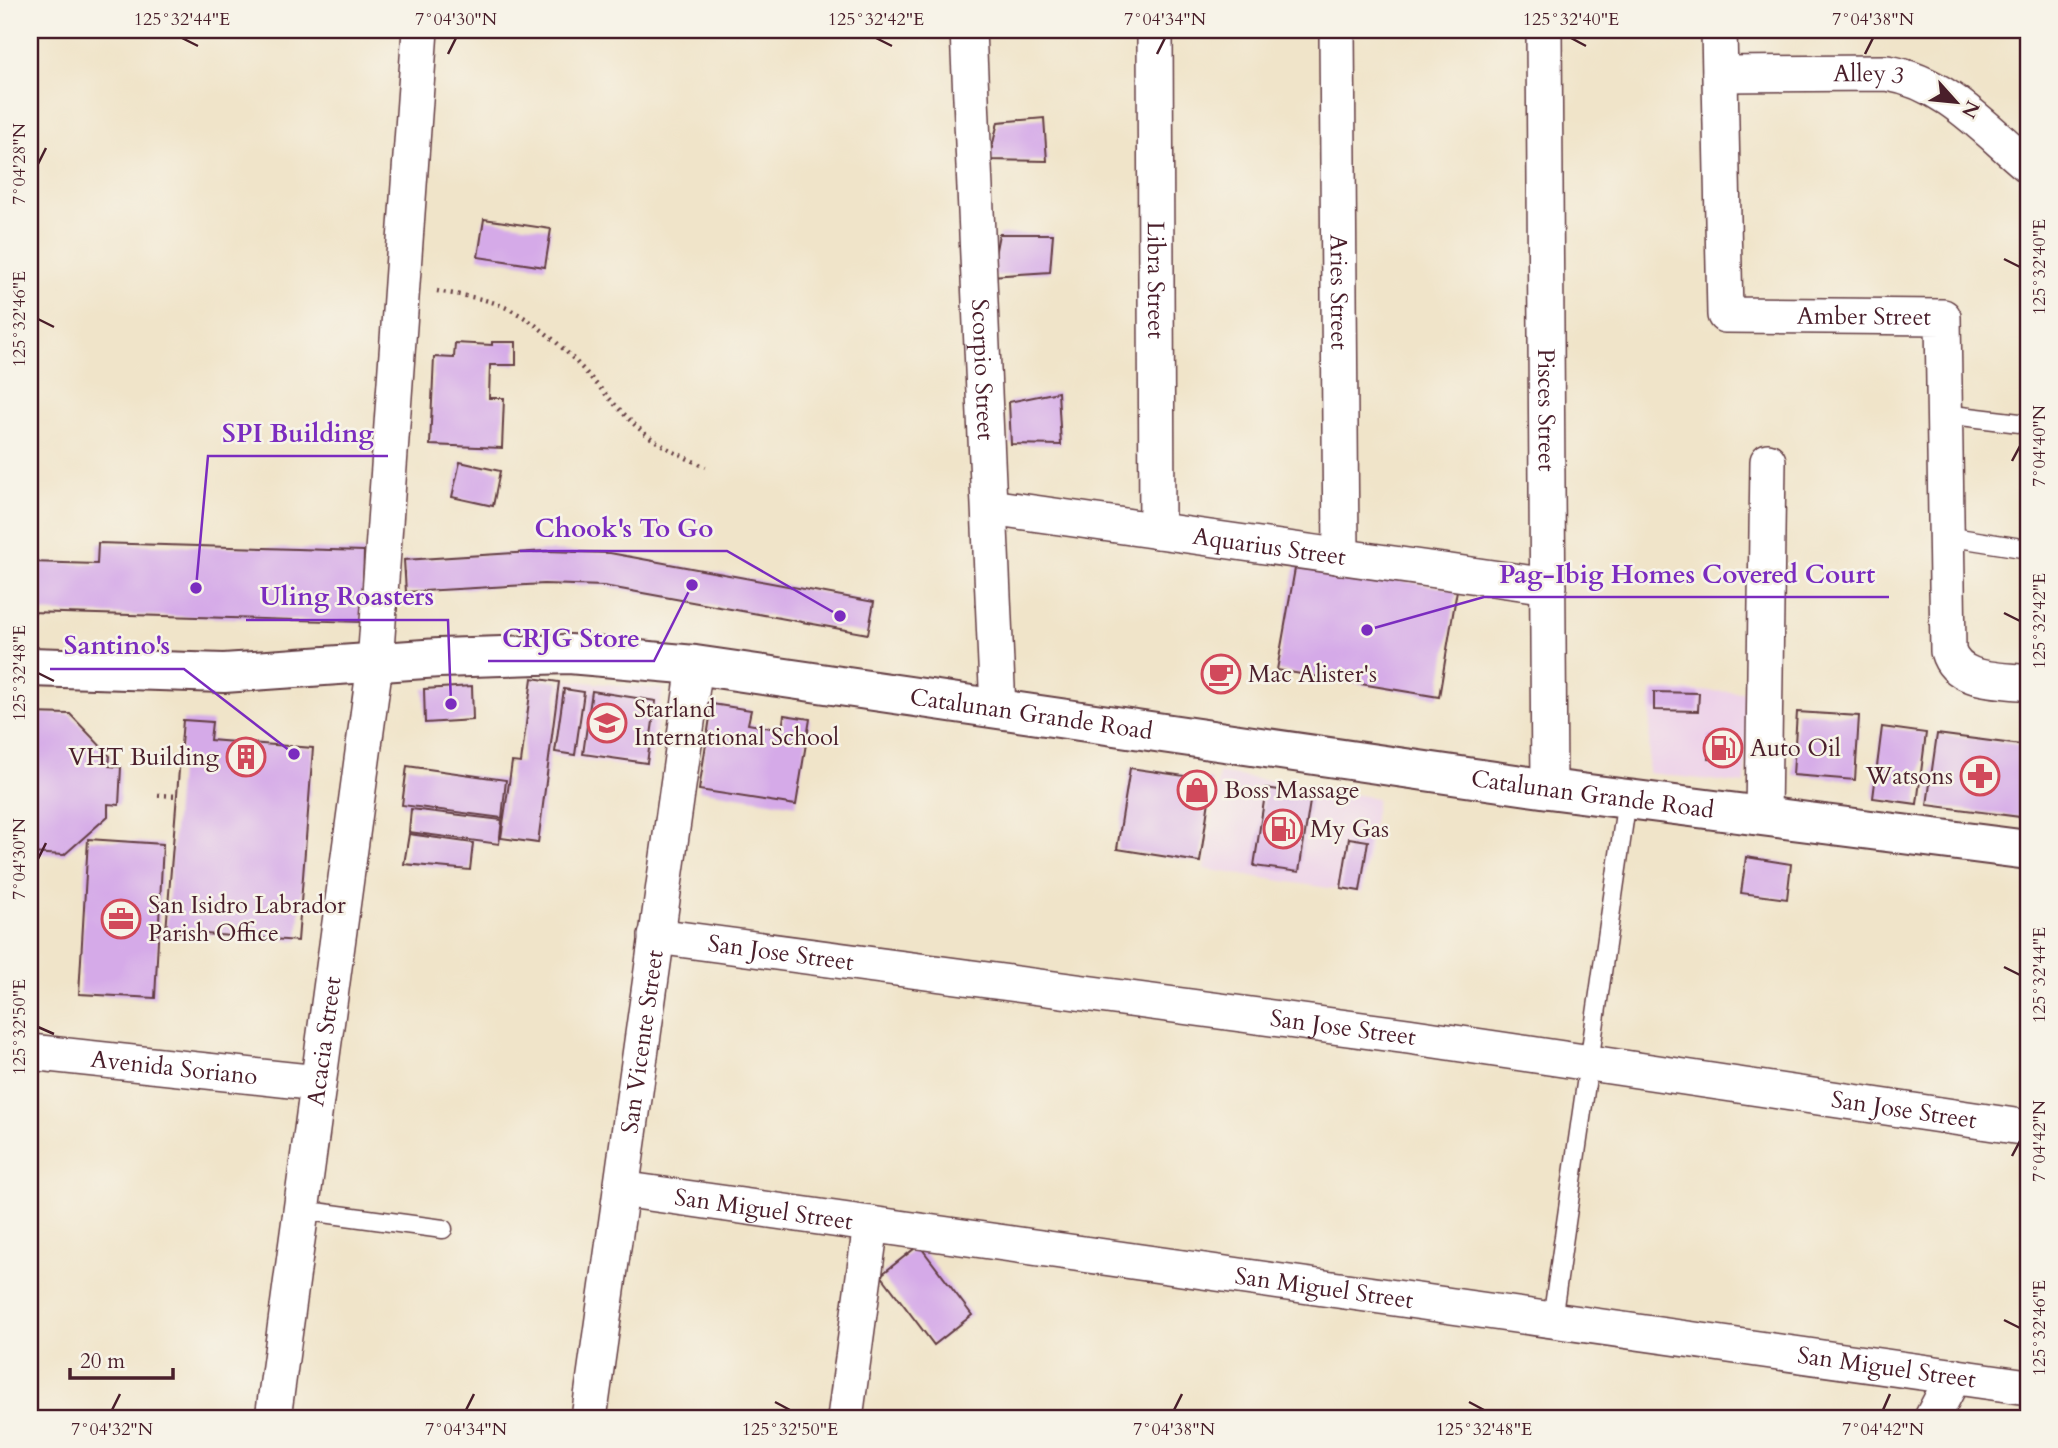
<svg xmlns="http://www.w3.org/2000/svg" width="2058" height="1448" viewBox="0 0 2058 1448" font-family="Cardo,serif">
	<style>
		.built { fill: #edd1e9 }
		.building { fill: #d5aae8 }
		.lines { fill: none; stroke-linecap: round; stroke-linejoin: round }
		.lane-casing { stroke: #633d43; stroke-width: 21 }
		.street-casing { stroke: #633d43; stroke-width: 38 }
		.primary-casing { stroke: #633d43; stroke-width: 42 }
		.path { stroke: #633d43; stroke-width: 4.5; stroke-dasharray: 2 5; stroke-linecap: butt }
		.lane { stroke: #fff; stroke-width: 18 }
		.street { stroke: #fff; stroke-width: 35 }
		.primary { stroke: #fff; stroke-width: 38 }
		.ticks { fill: none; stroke: #4a1f2b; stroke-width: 2.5 }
		.labels { text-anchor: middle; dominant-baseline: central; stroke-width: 5; stroke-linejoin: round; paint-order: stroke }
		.street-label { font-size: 24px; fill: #4a1f2b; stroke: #f7f3e8 }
		.poi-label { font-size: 24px; fill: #4a1f2b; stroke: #f7f3e8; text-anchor: start }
		.leader { fill: none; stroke: #7b2cbf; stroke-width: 2.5 }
		.callout-dot { fill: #7b2cbf; stroke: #f7f3e8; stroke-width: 2.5 }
		.callout-label { font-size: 26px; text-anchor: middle; font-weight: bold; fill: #7b2cbf; stroke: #f7f3e8; stroke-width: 5; stroke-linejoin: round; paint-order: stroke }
		.neatline { fill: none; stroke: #4a1f2b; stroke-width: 2.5 }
		.ticks-label { font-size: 18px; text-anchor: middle; fill: #4a1f2b }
	</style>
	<rect width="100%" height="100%" fill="#f7f3e8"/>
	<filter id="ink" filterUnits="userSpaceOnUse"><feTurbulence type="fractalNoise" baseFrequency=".0143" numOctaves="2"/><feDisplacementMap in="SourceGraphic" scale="14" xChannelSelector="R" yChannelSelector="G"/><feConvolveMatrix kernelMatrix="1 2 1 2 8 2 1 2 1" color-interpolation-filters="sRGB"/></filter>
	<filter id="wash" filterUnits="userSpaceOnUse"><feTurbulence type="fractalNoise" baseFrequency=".00686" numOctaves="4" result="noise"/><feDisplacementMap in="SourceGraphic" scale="28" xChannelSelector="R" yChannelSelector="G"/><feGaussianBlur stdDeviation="1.57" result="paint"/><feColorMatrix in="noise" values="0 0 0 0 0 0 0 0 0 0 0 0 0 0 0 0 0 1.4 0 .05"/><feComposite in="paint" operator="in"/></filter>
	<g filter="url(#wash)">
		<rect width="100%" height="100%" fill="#f0e4c9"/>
		<!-- built -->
		<path class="built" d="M 562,680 L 663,689 L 650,770 L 552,756 Z
			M 1651,690 L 1748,692 L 1745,784 L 1648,773 Z
			M 1219,773 L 1377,798 L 1362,893 L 1204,869 Z"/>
		<g id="blocks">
			<!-- building -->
			<path class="building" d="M 1044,118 L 1047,161 L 989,160 L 998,122 Z
				M 484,219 L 551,229 L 545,267 L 478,257 Z
				M 999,234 L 1053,234 L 1050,272 L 991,276 Z
				M 492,342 L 516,342 L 516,365 L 490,365 L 489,398 L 504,398 L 502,448 L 430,445 L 434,357 L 454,358 L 455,343 L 492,345 Z
				M 1058,392 L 1061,445 L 1011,444 L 1009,402 Z
				M 460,462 L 500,471 L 493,506 L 452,497 Z
				M 98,543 L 364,551 L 362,622 L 30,612 L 30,562 L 97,564 Z
				M 546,551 L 610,553 L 874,602 L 868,634 L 604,586 L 544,584 L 406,592 L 404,560 Z
				M 1296,563 L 1457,590 L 1439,697 L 1277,670 Z
				M 532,678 L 559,682 L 538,843 L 501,838 L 512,762 L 521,763 Z
				M 472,686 L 473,720 L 425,723 L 424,689 Z
				M 564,689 L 584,692 L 575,755 L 555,752 Z
				M 592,691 L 656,701 L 647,763 L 583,754 Z
				M 1654,692 L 1699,693 L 1698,711 L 1654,710 Z
				M 712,704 L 751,710 L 748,724 L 782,730 L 784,715 L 810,719 L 796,805 L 699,790 Z
				M 1797,712 L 1859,716 L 1855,780 L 1793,775 Z
				M 30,713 L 70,714 L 110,756 L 109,766 L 121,767 L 119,805 L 108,804 L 108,816 L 64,855 L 30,853 Z
				M 183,720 L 212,722 L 210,740 L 313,748 L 298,941 L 166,931 Z
				M 1882,727 L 1926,733 L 1917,804 L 1873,798 Z
				M 1937,734 L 2028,746 L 2028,818 L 1927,805 Z
				M 1709,736 L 1738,737 L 1737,760 L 1708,759 Z
				M 407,766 L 506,780 L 502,818 L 402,805 Z
				M 1130,768 L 1212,780 L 1200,862 L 1117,849 Z
				M 1266,788 L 1311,795 L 1299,872 L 1254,866 Z
				M 411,809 L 502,820 L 499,844 L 409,832 Z
				M 409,834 L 473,843 L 470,870 L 404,864 Z
				M 1349,838 L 1368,841 L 1360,891 L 1341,888 Z
				M 88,839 L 163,844 L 155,998 L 79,994 Z
				M 1746,857 L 1791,864 L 1787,899 L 1741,893 Z
				M 919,1245 L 972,1315 L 934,1345 L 881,1275 Z"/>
		</g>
	</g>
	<g filter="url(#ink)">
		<use href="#blocks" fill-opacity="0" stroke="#633d43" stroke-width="2"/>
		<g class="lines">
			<defs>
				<path id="lane" d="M 1944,414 L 2028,424
					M 1946,536 L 2028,549
					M 301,1210 L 443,1229
					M 1552,1320 L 1627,799"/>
				<g id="street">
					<path id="s1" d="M 968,30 L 998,709"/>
					<path id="s2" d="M 1155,30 L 1157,531"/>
					<path id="s3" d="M 1337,30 L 1341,557"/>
					<path id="s4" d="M 1544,30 L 1549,789"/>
					<path id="s5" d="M 1719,30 L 1725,315 L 1943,317 L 1948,651 C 1957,683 2000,679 2028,683"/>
					<path id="s6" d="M 1720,74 L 1887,73 C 1945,82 1985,129 2028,165"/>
					<path id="s7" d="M 990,507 L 1549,586"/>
					<path d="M 1763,816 L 1768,461"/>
					<path id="s8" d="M 656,936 L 1408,1036 L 2028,1128"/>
					<path id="s9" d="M 30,1052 L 318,1083"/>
					<path id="s10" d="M 621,1189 L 2028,1387"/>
					<path id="s11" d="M 273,1418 L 375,664 L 420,30"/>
					<path id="s12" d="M 589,1418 L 695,665"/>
					<path d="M 845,1418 L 871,1224"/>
					<path d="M 1932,1418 L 1954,1376"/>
				</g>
				<g id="primary">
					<path id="s13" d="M 30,667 L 224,673 L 439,658 L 569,654 L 695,665 L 1549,789 L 2028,850"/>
				</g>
			</defs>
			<!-- lane casing -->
			<use href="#lane" class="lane-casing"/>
			<!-- street casing -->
			<use href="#street" class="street-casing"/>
			<!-- primary casing -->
			<use href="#primary" class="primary-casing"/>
			<!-- path -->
			<path class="path" d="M 437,291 C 457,295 481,297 500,305 C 556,328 591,382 632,422 C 653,443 679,455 706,467
				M 158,795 L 177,796"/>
			<!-- lane -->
			<use href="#lane" class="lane"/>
			<!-- street -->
			<use href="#street" class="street"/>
			<!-- primary -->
			<use href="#primary" class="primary"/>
		</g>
	</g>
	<!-- ticks -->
	<path class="ticks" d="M 182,38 L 198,46M 876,38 L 892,46M 1571,38 L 1586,46M 448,54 L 456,38M 1157,54 L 1165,38M 1865,54 L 1873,38M 38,164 L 46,148M 2004,259 L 2020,267M 38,319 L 54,327M 2012,461 L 2020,446M 2004,613 L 2020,621M 38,673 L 54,681M 38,859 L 46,843M 2004,967 L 2020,975M 38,1027 L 54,1034M 2012,1156 L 2020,1141M 2004,1320 L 2020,1328M 775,1402 L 790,1410M 1469,1402 L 1484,1410M 112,1410 L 120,1394M 466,1410 L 474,1394M 1174,1410 L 1182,1394M 1883,1410 L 1890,1394"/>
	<!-- icons -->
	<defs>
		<symbol id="cafe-ring" viewBox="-11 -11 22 22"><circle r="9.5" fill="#f7f3e8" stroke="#d1495b" stroke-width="1.5"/><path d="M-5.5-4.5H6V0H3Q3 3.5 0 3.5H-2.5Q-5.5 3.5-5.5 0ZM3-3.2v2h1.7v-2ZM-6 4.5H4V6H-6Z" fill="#d1495b"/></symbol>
		<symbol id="school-ring" viewBox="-11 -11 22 22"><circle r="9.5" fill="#f7f3e8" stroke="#d1495b" stroke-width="1.5"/><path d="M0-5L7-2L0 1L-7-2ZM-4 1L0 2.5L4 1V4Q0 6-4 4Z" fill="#d1495b"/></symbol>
		<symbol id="fuel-ring" viewBox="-11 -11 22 22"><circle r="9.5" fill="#f7f3e8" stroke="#d1495b" stroke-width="1.5"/><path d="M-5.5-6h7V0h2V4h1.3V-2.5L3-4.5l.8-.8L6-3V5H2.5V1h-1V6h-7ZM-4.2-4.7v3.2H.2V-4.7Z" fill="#d1495b"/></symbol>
		<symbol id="building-ring" viewBox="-11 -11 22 22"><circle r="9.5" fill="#f7f3e8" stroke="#d1495b" stroke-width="1.5"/><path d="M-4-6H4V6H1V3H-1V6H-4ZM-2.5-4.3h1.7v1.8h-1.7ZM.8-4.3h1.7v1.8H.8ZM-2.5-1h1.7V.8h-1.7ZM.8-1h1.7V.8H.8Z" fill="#d1495b"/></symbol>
		<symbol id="pharmacy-ring" viewBox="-11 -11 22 22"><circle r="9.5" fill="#f7f3e8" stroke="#d1495b" stroke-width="1.5"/><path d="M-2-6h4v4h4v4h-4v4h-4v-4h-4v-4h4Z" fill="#d1495b"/></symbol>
		<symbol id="shop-ring" viewBox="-11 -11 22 22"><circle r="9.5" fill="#f7f3e8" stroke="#d1495b" stroke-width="1.5"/><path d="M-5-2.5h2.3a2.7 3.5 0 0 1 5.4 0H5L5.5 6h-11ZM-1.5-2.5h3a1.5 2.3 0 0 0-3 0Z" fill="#d1495b"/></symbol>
		<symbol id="office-ring" viewBox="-11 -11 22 22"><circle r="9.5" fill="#f7f3e8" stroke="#d1495b" stroke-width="1.5"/><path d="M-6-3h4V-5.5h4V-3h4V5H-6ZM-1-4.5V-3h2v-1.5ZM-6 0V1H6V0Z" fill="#d1495b"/></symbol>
	</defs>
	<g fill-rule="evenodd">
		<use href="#cafe-ring" x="1199" y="652" width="44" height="44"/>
		<use href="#school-ring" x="585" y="701" width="44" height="44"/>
		<use href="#fuel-ring" x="1701" y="726" width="44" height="44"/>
		<use href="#building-ring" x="224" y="735" width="44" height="44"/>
		<use href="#pharmacy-ring" x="1958" y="754" width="44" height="44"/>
		<use href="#shop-ring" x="1175" y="768" width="44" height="44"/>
		<use href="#fuel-ring" x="1261" y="807" width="44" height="44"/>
		<use href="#office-ring" x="99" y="897" width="44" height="44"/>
	</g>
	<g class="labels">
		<!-- street labels -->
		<g class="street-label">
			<text stroke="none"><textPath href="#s6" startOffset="149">Alley 3</textPath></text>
			<text stroke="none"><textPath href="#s2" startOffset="250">Libra Street</textPath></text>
			<text stroke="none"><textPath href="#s3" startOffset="262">Aries Street</textPath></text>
			<text stroke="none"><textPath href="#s5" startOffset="424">Amber Street</textPath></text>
			<text stroke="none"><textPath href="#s1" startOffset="340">Scorpio Street</textPath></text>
			<text stroke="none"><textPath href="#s4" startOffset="380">Pisces Street</textPath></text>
			<text stroke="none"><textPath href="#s7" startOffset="282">Aquarius Street</textPath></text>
			<text stroke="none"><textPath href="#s13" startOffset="1006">Catalunan Grande Road</textPath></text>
			<text stroke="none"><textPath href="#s13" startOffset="1573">Catalunan Grande Road</textPath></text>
			<text stroke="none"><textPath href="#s8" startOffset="126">San Jose Street</textPath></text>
			<text stroke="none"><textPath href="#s8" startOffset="693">San Jose Street</textPath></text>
			<text stroke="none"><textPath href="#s11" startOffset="380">Acacia Street</textPath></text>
			<text stroke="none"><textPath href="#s12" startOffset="380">San Vicente Street</textPath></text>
			<text stroke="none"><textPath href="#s9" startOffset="145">Avenida Soriano</textPath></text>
			<text stroke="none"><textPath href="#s8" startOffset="1260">San Jose Street</textPath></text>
			<text stroke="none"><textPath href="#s10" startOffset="144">San Miguel Street</textPath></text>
			<text stroke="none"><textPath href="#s10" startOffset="710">San Miguel Street</textPath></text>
			<text stroke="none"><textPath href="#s10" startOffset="1278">San Miguel Street</textPath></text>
		</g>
		<!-- poi labels -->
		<g class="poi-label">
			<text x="1248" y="674">Mac Alister's</text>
			<text x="634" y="709">Starland<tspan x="634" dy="28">International School</tspan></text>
			<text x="1750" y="748">Auto Oil</text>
			<text x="219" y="757" text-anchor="end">VHT Building</text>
			<text x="1953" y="776" text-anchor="end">Watsons</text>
			<text x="1224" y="790">Boss Massage</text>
			<text x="1310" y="829">My Gas</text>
			<text x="148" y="905">San Isidro Labrador<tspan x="148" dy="28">Parish Office</tspan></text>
		</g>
	</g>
	<!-- callouts -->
	<path class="leader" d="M196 588L208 456H388M840 616L727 551H520M1367 630L1484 597H1889M451 704L448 620H246M692 585L654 661H488M294 754L184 669H50"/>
	<g class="callout-dot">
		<circle cx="196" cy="588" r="7"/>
		<circle cx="840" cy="616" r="7"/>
		<circle cx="1367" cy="630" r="7"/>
		<circle cx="451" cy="704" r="7"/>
		<circle cx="692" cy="585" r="7"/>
		<circle cx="294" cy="754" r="7"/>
	</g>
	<g class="callout-label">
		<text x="298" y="442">SPI Building</text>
		<text x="624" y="537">Chook's To Go</text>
		<text x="1687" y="583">Pag-Ibig Homes Covered Court</text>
		<text x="347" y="605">Uling Roasters</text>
		<text x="571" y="647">CRJG Store</text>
		<text x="117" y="654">Santino's</text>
	</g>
	<!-- margin -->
	<rect width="2058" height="1448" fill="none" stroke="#f7f3e8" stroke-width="77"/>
	<!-- north arrow -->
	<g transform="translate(1956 102) rotate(117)" stroke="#f7f3e8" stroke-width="5" paint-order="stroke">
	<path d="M0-5L12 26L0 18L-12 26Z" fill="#4a1f2b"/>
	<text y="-10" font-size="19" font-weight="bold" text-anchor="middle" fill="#4a1f2b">N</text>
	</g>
	<!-- scale -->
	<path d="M70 1368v10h103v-10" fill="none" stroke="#4a1f2b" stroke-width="3.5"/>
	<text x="80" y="1368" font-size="21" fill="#4a1f2b" stroke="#f7f3e8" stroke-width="5" paint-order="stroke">20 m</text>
	<rect x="38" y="38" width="1982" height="1372" class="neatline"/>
	<g class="ticks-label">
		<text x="182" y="25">125°32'44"E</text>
		<text x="456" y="25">7°04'30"N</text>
		<text x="876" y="25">125°32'42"E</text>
		<text x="1165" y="25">7°04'34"N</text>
		<text x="1571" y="25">125°32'40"E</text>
		<text x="1873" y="25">7°04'38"N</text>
		<text transform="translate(19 164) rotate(-90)" y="6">7°04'28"N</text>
		<text transform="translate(2039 267) rotate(-90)" y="6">125°32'40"E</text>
		<text transform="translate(19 319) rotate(-90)" y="6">125°32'46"E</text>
		<text transform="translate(2039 446) rotate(-90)" y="6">7°04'40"N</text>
		<text transform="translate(2039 621) rotate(-90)" y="6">125°32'42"E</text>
		<text transform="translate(19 673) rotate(-90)" y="6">125°32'48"E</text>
		<text transform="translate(19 859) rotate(-90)" y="6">7°04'30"N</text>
		<text transform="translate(2039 975) rotate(-90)" y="6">125°32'44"E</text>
		<text transform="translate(19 1027) rotate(-90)" y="6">125°32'50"E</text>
		<text transform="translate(2039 1141) rotate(-90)" y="6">7°04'42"N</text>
		<text transform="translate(2039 1328) rotate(-90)" y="6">125°32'46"E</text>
		<text x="112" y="1435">7°04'32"N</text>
		<text x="466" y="1435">7°04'34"N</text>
		<text x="790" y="1435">125°32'50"E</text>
		<text x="1174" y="1435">7°04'38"N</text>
		<text x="1484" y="1435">125°32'48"E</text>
		<text x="1883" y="1435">7°04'42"N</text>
	</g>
</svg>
